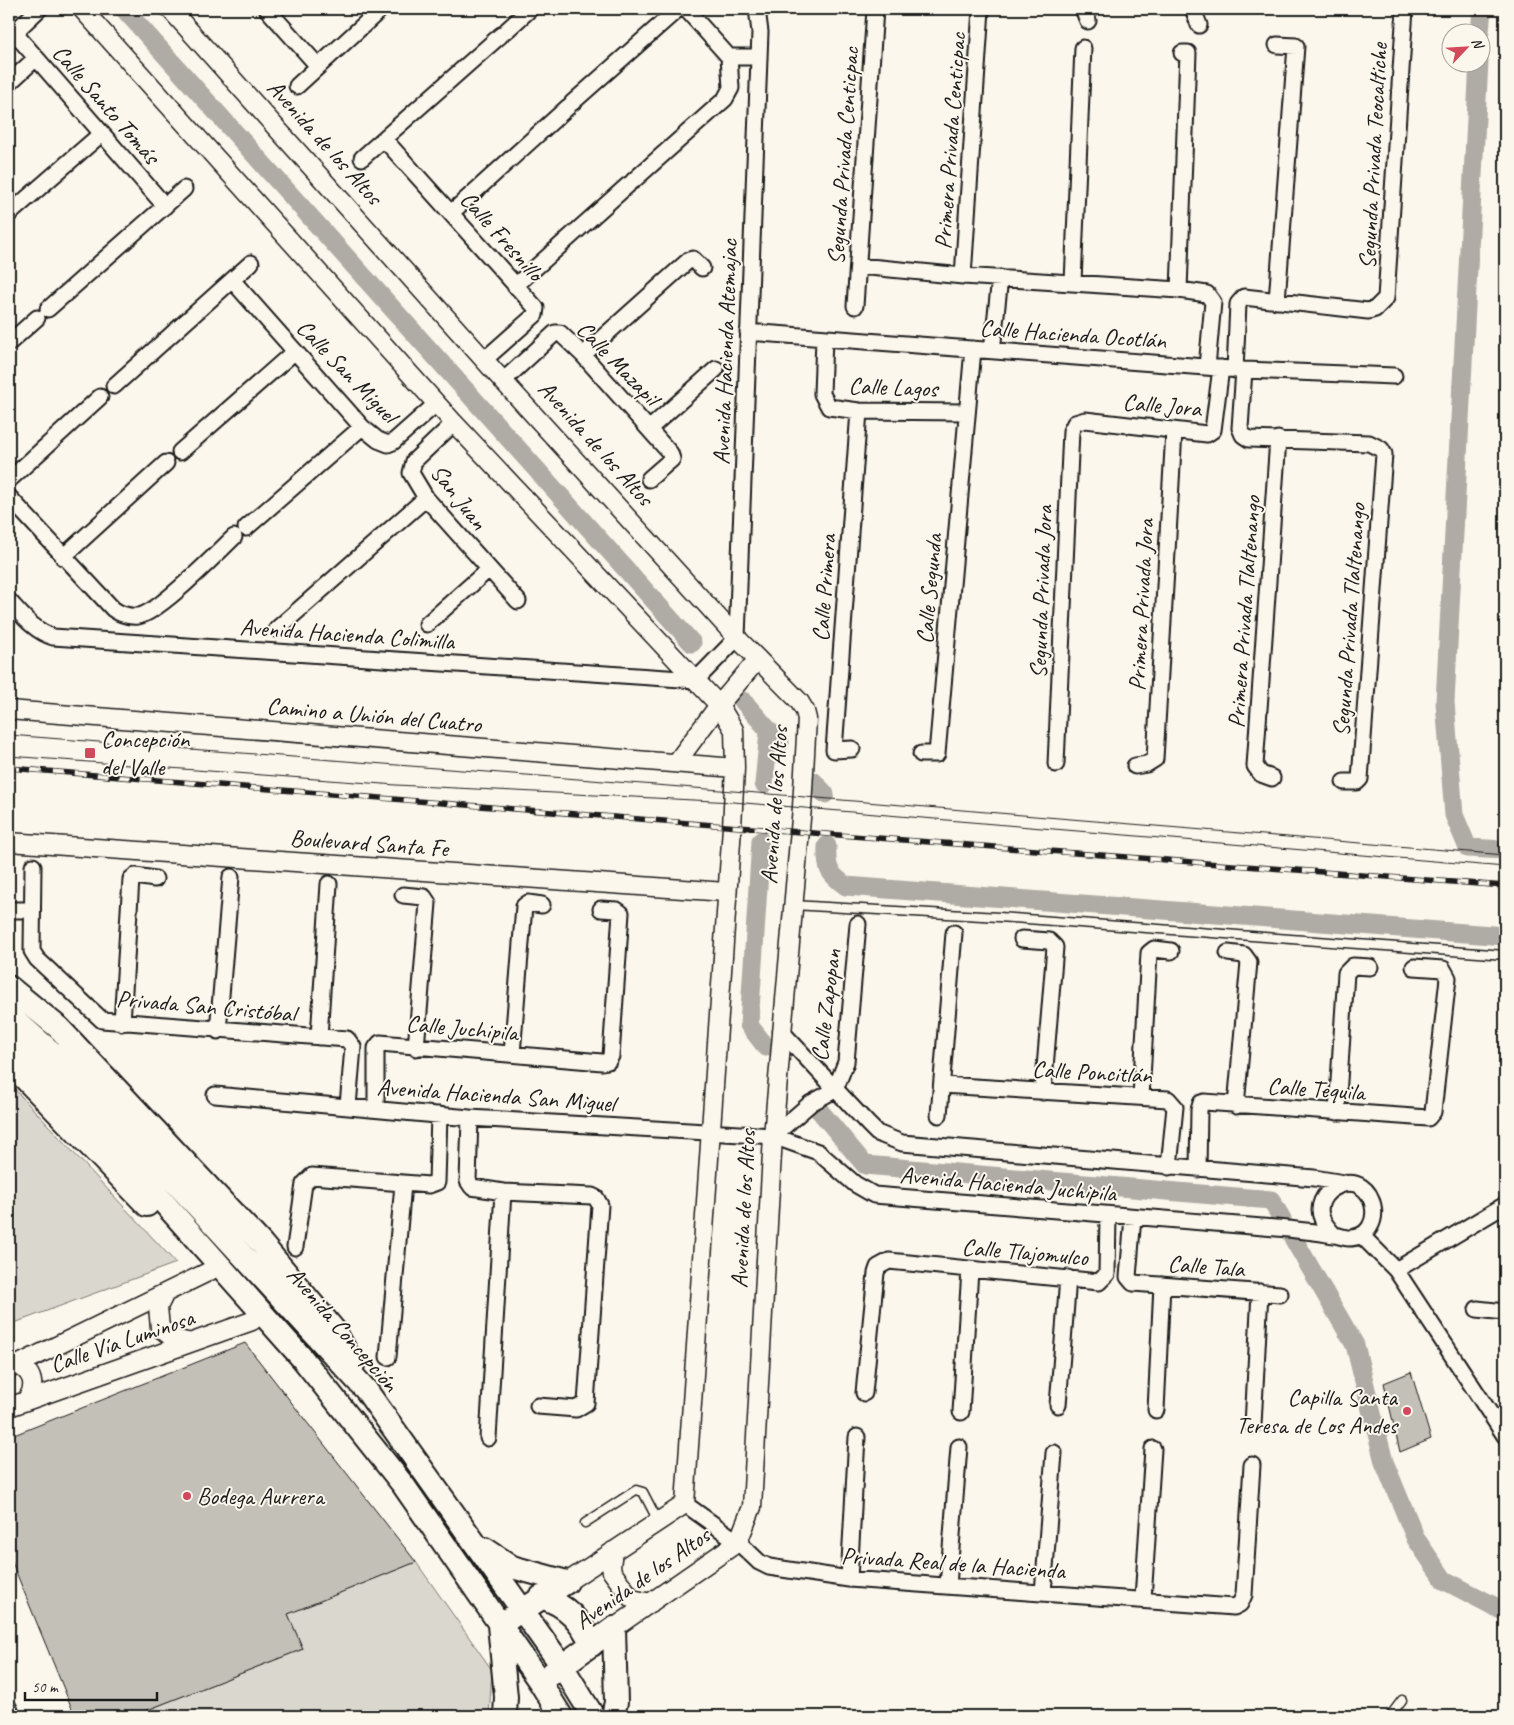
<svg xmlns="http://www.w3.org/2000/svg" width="1514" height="1725" viewBox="0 0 1514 1725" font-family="Caveat,sans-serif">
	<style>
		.green { fill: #dad7ce; stroke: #7b7a75 }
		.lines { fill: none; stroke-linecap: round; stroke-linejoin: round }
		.canal { stroke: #afaca5; stroke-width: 19 }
		.building { fill: #c3c0b8; stroke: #1c1c1c }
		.service-casing { stroke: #1c1c1c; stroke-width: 11 }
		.minor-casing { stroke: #1c1c1c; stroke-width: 19 }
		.tertiary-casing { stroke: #1c1c1c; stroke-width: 21 }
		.primary-casing { stroke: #1c1c1c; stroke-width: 26 }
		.service { stroke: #fbf7ec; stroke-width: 8 }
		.minor { stroke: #fbf7ec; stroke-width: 15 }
		.tertiary { stroke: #fbf7ec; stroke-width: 18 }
		.primary { stroke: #fbf7ec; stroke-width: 22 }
		.tram { stroke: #1c1c1c; stroke-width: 1 }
		.rail-casing { stroke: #1c1c1c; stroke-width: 5.5 }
		.rail { stroke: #fbf7ec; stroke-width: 4; stroke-dasharray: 11; stroke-linecap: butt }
		.poi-dot { fill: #d1495b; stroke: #fbf7ec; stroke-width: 2 }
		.labels { text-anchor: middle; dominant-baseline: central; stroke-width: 4; stroke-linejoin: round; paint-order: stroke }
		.street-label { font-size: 24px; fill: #1c1c1c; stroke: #fbf7ec }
		.poi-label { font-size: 24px; fill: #1c1c1c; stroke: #fbf7ec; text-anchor: start }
	</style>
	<rect width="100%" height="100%" fill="#fbf7ec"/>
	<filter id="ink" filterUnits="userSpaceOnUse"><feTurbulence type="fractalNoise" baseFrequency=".02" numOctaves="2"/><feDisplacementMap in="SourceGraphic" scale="10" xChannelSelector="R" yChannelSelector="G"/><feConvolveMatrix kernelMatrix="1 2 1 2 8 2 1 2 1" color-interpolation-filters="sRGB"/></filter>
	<g filter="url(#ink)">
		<!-- green -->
		<path class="green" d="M 9,1083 L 176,1263 L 9,1325 Z
			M 416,1562 L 492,1670 L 489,1716 L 132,1716 L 303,1649 L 288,1614 Z"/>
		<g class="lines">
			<!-- canal -->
			<path class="canal" d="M 124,9 L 692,643
				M 1480,32 L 1482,9
				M 1479,62 L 1445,702 L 1454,815 L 1468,848 L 1505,850
				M 743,701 L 780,743
				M 813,781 L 825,794
				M 764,784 L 769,731
				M 761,841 L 749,1025 L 766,1047
				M 827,846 C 826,868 828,873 846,886 L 1505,936
				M 819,1110 L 865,1165 L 1271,1200 L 1282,1219
				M 1293,1238 L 1355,1345 L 1384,1462 L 1416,1539 L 1444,1580 L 1505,1612"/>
		</g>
		<!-- building -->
		<path class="building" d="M 245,1343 L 416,1562 L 288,1614 L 303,1649 L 132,1716 L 75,1716 L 9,1555 L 9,1437 Z
			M 1411,1372 L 1431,1439 L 1400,1452 L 1384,1383 Z"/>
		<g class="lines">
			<defs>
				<path id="service" d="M 793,905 L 999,917 L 1505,955
					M 585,1523 L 636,1490 L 643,1492 L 658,1521
					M 1390,1716 L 1402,1700"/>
				<path id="minor" d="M 39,9 L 19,28 L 18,37 L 165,206
					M 267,9 L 318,66
					M 686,9 L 729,57 L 759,57
					M 1083,9 L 1088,21
					M 1193,9 L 1199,25
					M 507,30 L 530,9
					M 1277,45 L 1296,46 L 1277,301
					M 9,83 L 36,58
					M 297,86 L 381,9
					M 572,103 L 678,9
					M 384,139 L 536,308 L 535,315 L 484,360
					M 362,158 L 501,35
					M 633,181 L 725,99 L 731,88 L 729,57
					M 451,213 L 568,107
					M 9,214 L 101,134
					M 859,266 L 963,276 L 1179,290 L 1207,294 L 1213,302 L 1207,367
					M 963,276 L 981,9
					M 232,280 L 362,427 L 378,440 L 388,444 L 393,442 L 437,403
					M 1073,282 L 1083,48
					M 515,286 L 628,185
					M 1179,290 L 1188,53 L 1182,53
					M 855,306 L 875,9
					M 48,309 L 184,189
					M 748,332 L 1244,370 L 1394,376
					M 824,338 L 822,394 L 829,407 L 859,411 L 966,412
					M 9,343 L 37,318
					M 992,351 L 1000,278
					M 583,355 L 689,260 L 693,259 L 702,268
					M 1235,370 L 1238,304 L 1244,297 L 1368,311 L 1375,309 L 1386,298 L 1405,9
					M 1244,370 L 1240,428 L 1243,435 L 1249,439 L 1369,443 L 1381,449 L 1384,454 L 1360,779 L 1357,782 L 1344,782
					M 503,381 L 555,333 L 560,333 L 583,355 L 670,453 L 672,459 L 649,479
					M 114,386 L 251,263
					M 454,423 L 414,461 L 411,473 L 426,498 L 518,601
					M 649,429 L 716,369
					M 180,452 L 295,351
					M 9,480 L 100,397
					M 9,497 L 113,609 C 120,614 129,617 138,616 C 158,614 217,553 234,537
					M 246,528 L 362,427
					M 63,557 L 166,463
					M 9,601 C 22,615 34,631 53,637 L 696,680 L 737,638 L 760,32 L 757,9
					M 427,624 L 489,569
					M 277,629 L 426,498
					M 852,749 L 834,750 L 859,411
					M 921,754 L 937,754 L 973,349
					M 1056,764 L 1071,431 L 1075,423 L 1085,420 L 1207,434 L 1213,430 L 1221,368
					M 1135,766 L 1147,764 L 1155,759 L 1174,431
					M 1272,778 L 1261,774 L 1255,766 L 1278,439
					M 33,866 L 32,951 L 37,959 L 102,1020 L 347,1039 L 353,1047 L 348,1106
					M 403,895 L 424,897 L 428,903 L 416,1048
					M 9,910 L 32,910
					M 1022,939 L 1049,941 L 1055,947 L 1043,1092
					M 1228,953 L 1244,955 L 1249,962 L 1236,1106
					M 122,1023 L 131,879 L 135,876 L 155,879
					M 218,1031 L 231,877
					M 781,1031 L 868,1124 L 877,1133 L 902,1143 L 1314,1178 L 1344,1183
					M 319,1037 L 329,884
					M 512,1054 L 524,906 L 528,903 L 542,905
					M 942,1085 L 1168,1099 L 1175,1107 L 1169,1167
					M 835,1090 L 846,1062 L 858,924
					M 215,1095 L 470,1118 L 773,1136 L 818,1152 L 855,1184 L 874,1195 L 1288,1229 C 1303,1231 1318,1232 1333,1235 C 1338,1235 1344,1238 1348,1238 C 1390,1238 1376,1169 1338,1186 C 1331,1189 1325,1194 1322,1201 C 1316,1215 1325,1225 1334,1235
					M 1141,1097 L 1149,953 L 1154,949 L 1171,951
					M 376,1108 L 376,1048 L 380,1043 L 602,1062 L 608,1061 L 611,1056 L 621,913 L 617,910 L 601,909
					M 1337,1112 L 1346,973 L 1353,966 L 1370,967
					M 939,1115 L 954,933
					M 470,1118 L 468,1181 L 472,1187 L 503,1192 L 592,1196 L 596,1198 L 600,1205 L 586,1403 L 576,1409 L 538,1406
					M 773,1136 L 811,1103 L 835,1090
					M 1198,1169 L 1199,1110 L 1201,1103 L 1204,1102 L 1428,1118 L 1433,1112 L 1448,978 L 1443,969 L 1414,967
					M 1133,1217 L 1128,1277 L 1133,1283 L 1280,1294
					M 1361,1235 L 1396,1270 L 1505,1436
					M 295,1247 L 304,1184 L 312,1176 L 429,1185 L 437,1182 L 439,1115
					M 1396,1270 L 1505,1205
					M 1477,1309 L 1505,1312
					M 388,1357 L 403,1184
					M 864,1393 L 876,1273 L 878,1267 L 889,1261 L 1099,1282 L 1107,1274 L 1108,1216
					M 1058,1405 L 1068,1278
					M 1156,1410 L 1162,1285
					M 961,1412 L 970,1270
					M 1253,1425 L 1260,1292
					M 488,1438 L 503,1192
					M 685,1504 L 738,1542 L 759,1562 L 769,1567 L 849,1579 L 1234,1607 L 1240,1604 L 1244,1595 L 1252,1465
					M 849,1579 L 857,1437
					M 948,1586 L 959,1447
					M 1043,1593 L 1054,1453
					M 1143,1599 L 1153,1449
					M 9,1708 L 12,1716"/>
				<path id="tertiary" d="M 82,9 L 454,423 L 719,705 L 734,730 L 735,768 L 732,827 L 685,1504 L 567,1582
					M 170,9 L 503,381 L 737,638 L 799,701 L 805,711 L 807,719 L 802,807 L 773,1136 L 752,1507 L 738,1542 L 614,1628
					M 9,710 L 735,768
					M 676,763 L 719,705 L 758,659
					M 9,842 L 726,892
					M 165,1293 L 158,1307 L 160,1328 L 174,1339 L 187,1342
					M 17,1365 C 33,1371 37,1387 26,1400
					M 9,1369 L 210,1271
					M 9,1407 L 252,1321
					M 613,1551 L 611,1566 L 612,1572 L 632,1599 L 651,1603"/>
				<path id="primary" d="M 9,987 L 59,1028 L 262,1244 L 335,1331 L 353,1365
					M 9,1015 L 73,1071 L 366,1390 L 562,1666 L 593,1716
					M 9,1041 L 60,1086 L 302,1358 L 404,1486 L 540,1682 L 561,1716
					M 9,1062 L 147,1205
					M 485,1549 L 512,1567 L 567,1582
					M 541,1597 C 567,1605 581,1621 592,1645
					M 551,1674 L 614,1628
					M 505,1716 L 506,1697 L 499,1625 L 567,1582
					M 613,1716 L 616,1702 L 614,1628"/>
			</defs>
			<!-- service casing -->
			<use href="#service" class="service-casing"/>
			<!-- minor casing -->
			<use href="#minor" class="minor-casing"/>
			<!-- tertiary casing -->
			<use href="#tertiary" class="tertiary-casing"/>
			<!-- primary casing -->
			<use href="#primary" class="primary-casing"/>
			<!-- service -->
			<use href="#service" class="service"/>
			<!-- minor -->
			<use href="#minor" class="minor"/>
			<!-- tertiary -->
			<use href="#tertiary" class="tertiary"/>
			<!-- primary -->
			<use href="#primary" class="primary"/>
			<!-- tram -->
			<path class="tram" d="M 9,735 L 733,791 L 1505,855
				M 9,756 L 396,785 L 733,802 L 1505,867"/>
			<defs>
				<path id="rail" d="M 9,768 L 800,832 L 1505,886"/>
			</defs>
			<!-- rail casing -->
			<use href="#rail" class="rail-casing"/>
			<!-- rail -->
			<use href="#rail" class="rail"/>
		</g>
	</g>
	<!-- markers -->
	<g class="poi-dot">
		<rect x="84" y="747" width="12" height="12" rx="2.5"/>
		<circle cx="1407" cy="1411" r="5"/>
		<circle cx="187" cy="1496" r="5"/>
	</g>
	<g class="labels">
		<!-- street labels -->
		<g class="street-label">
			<text transform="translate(106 104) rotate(49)">Calle Santo Tomás</text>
			<text transform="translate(950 141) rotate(-86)">Primera Privada Centicpac</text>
			<text transform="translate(325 142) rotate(48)">Avenida de los Altos</text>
			<text transform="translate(843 156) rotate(-86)">Segunda Privada Centicpac</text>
			<text transform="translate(1373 156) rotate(-87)">Segunda Privada Teocaltiche</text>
			<text transform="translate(502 236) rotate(48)">Calle Fresnillo</text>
			<text transform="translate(1073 334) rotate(4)">Calle Hacienda Ocotlán</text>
			<text transform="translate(725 352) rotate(-88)">Avenida Hacienda Atemajac</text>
			<text transform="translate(618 363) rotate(46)">Calle Mazapil</text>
			<text transform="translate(347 371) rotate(46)">Calle San Miguel</text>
			<text transform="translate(893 387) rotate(2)">Calle Lagos</text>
			<text transform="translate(1162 405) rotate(5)">Calle Jora</text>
			<text transform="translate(596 443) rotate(48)">Avenida de los Altos</text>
			<text transform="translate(459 497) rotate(52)">San Juan</text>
			<text transform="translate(824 588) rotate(-86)">Calle Primera</text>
			<text transform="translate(929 589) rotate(-85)">Calle Segunda</text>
			<text transform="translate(1041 592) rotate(-88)">Segunda Privada Jora</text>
			<text transform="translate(1141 605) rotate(-87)">Primera Privada Jora</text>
			<text transform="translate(1244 612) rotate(-86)">Primera Privada Tlaltenango</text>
			<text transform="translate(1349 620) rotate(-86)">Segunda Privada Tlaltenango</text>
			<text transform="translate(347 634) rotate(4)">Avenida Hacienda Colimilla</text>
			<text transform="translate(374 715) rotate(5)">Camino a Unión del Cuatro</text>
			<text transform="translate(774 805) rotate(-86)">Avenida de los Altos</text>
			<text transform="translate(369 843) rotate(4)">Boulevard Santa Fe</text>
			<text transform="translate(826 1005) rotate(-83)">Calle Zapopan</text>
			<text transform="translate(206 1006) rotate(5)">Privada San Cristóbal</text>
			<text transform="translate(462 1028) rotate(5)">Calle Juchipila</text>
			<text transform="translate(1092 1072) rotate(3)">Calle Poncitlán</text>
			<text transform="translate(1316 1089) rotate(4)">Calle Tequila</text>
			<text transform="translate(496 1095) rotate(4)">Avenida Hacienda San Miguel</text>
			<text transform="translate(1008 1184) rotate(5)">Avenida Hacienda Juchipila</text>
			<text transform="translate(743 1209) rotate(-87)">Avenida de los Altos</text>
			<text transform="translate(1025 1252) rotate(5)">Calle Tlajomulco</text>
			<text transform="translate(1206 1266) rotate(4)">Calle Tala</text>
			<text transform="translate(343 1329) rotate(49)">Avenida Concepción</text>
			<text transform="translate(122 1341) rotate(-19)">Calle Vía Luminosa</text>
			<text transform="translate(953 1563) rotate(4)">Privada Real de la Hacienda</text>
			<text transform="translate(642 1578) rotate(-35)">Avenida de los Altos</text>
		</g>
		<!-- poi labels -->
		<g class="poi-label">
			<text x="101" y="739">Concepción<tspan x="101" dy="28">del Valle</tspan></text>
			<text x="1397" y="1397" text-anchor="end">Capilla Santa<tspan x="1397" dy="28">Teresa de Los Andes</tspan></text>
			<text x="197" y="1496">Bodega Aurrera</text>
		</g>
	</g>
	<!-- margin -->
	<rect width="1514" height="1725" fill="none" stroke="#fbf7ec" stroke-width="30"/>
	<rect x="15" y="15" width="1484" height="1695" fill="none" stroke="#1c1c1c" stroke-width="2" filter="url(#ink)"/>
	<!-- north arrow -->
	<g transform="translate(1466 48) rotate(65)"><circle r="24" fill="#fbf7ec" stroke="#a29f99"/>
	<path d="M0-4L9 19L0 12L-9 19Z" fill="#d1495b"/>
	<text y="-8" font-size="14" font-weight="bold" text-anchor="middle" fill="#1c1c1c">N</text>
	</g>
	<!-- scale -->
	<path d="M25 1692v8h132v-8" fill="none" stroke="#1c1c1c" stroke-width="2.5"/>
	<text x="32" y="1692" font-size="15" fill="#1c1c1c" stroke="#fbf7ec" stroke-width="4" paint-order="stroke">50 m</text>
</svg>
